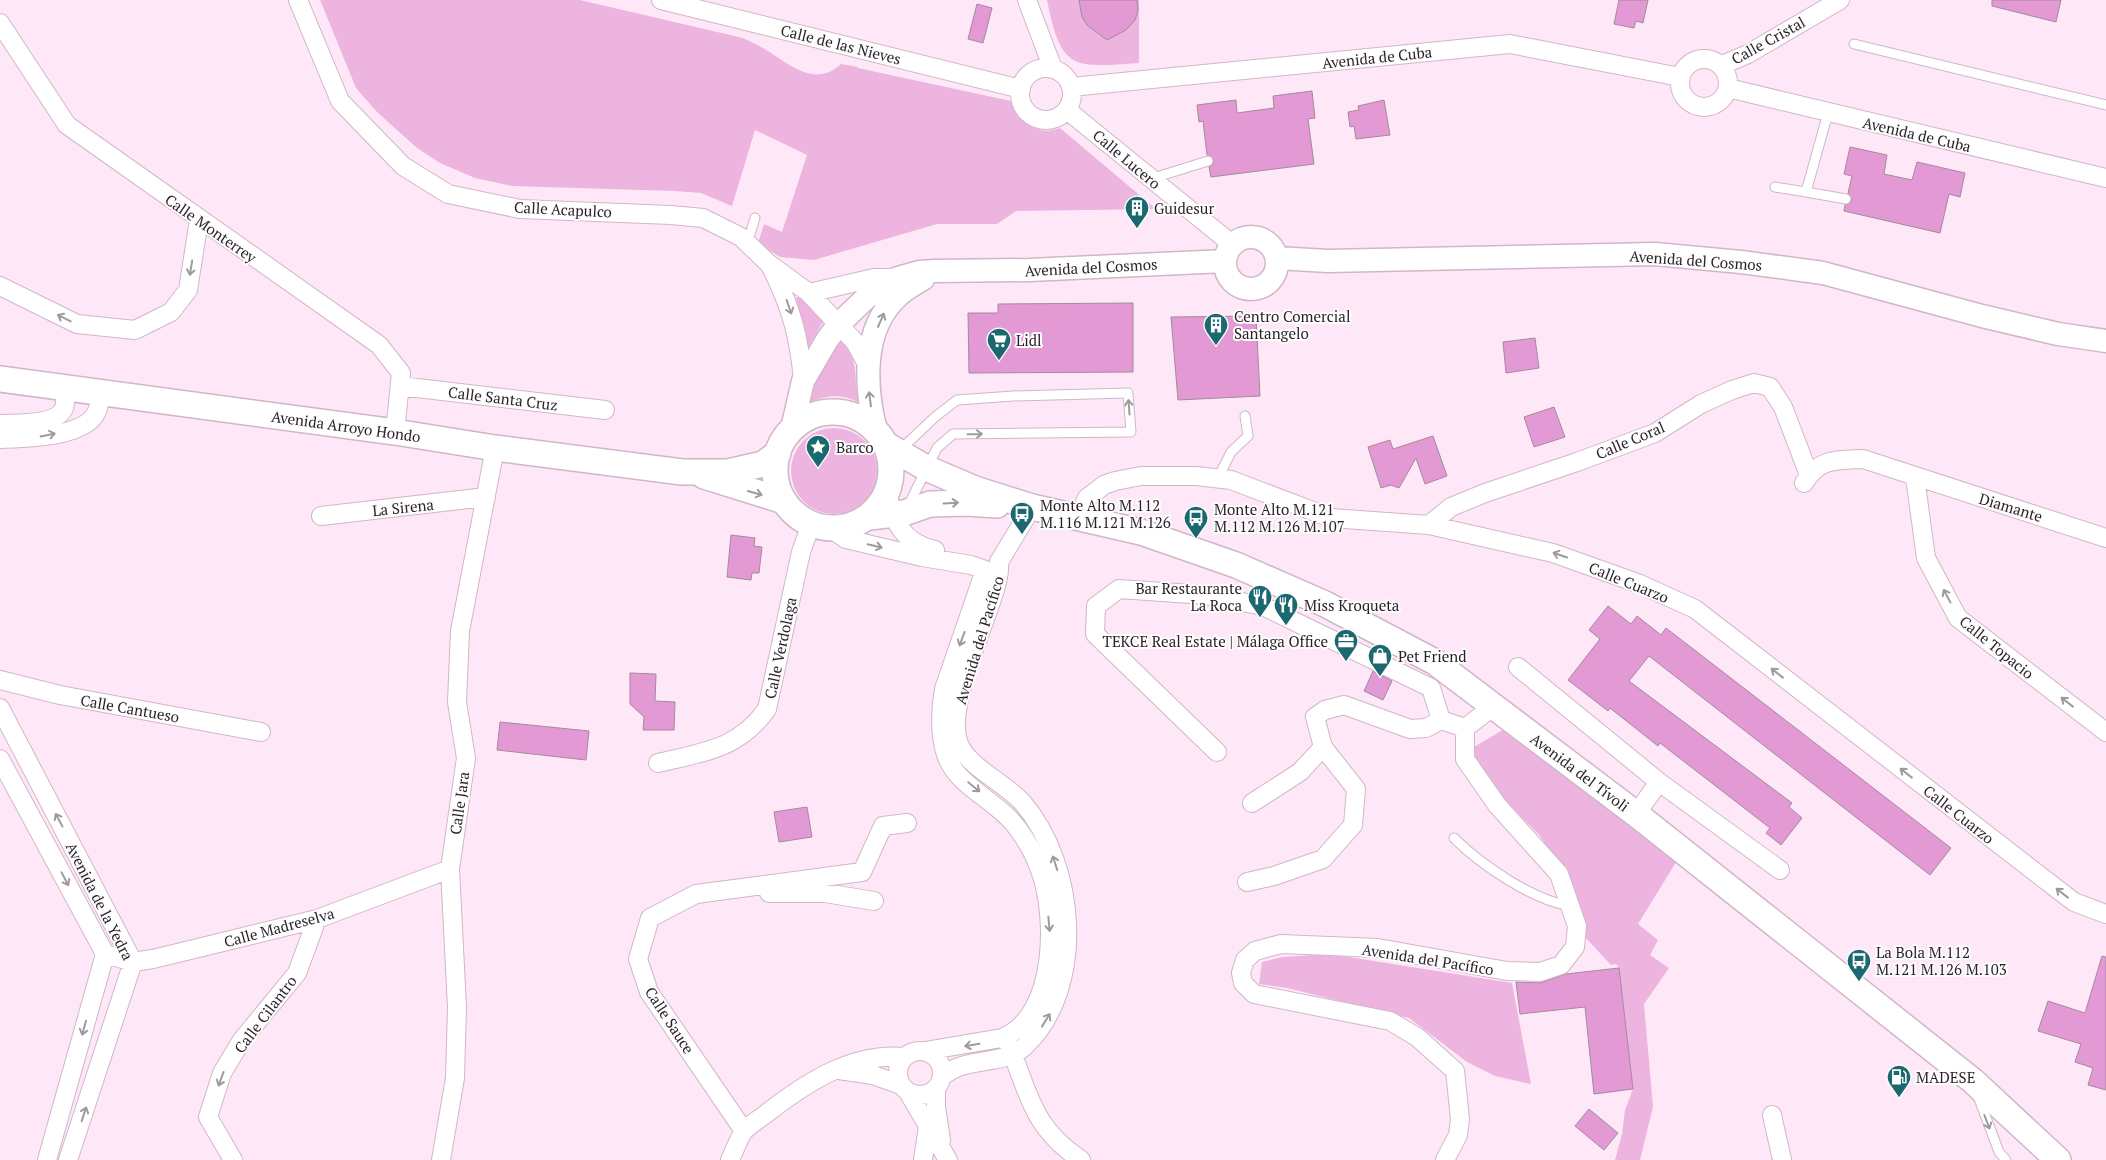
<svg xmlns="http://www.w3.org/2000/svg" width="2106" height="1160" viewBox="0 0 2106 1160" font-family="'PT Serif',serif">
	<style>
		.green { fill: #ecb4df }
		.building { fill: #e399d3; stroke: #a38a9d }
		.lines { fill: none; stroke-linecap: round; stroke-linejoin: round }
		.service-casing { stroke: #d0b6c9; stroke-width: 11 }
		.minor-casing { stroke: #d0b6c9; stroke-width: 20 }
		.tertiary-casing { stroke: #d0b6c9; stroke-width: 25 }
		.secondary-casing { stroke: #d0b6c9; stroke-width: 28 }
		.service { stroke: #fff; stroke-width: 9 }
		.minor { stroke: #fff; stroke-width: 18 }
		.tertiary { stroke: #fff; stroke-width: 22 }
		.secondary { stroke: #fff; stroke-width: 25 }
		.oneway { stroke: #9f9a9e }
		.labels { text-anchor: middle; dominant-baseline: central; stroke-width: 4; stroke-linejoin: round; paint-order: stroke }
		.street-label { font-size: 15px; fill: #291f27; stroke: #fdfdfd }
		.poi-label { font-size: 15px; fill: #291f27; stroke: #fdfdfd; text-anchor: start }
	</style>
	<rect width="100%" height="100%" fill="#fee8f8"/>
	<!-- green -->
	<path class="green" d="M 320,0 L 580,0 L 743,38 C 751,42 760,46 768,51 C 790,65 816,88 841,64 L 858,67 L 856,71 L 858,68 L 1011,101 C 1021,122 1036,137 1060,128 L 1156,209 L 1016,211 L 997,224 L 937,224 L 814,260 L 780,257 L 758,243 L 764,224 L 782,232 L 807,155 L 755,130 L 732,206 L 701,193 L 675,191 L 512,186 L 475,178 L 440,163 L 417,148 L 378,113 L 356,88 Z
		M 1047,0 L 1139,0 L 1139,63 C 1072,68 1061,70 1047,0 Z
		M 799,297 L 824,320 L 807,349 L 796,298 Z
		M 838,338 C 864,363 850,375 860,403 C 841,393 828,395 808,403 L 818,374 Z
		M791 471a43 43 0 1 1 86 0a43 43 0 1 1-86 0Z
		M 1506,728 L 1678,859 L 1638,924 L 1658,940 L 1650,955 L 1669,968 L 1644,1004 L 1653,1107 L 1640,1160 L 1615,1160 L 1622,1134 L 1625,1110 L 1633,1089 L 1619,968 L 1616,964 L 1611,965 L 1584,936 L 1566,877 L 1540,836 L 1499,794 L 1469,750 Z
		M 1330,954 L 1512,983 L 1531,1084 L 1495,1076 L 1467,1062 L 1409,1018 L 1287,988 L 1259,984 L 1262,962 L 1282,957 Z"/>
	<!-- building -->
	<path class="building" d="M 1079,0 L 1137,0 L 1138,10 L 1135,20 L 1126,30 L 1107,40 L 1087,25 L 1082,17 Z
		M 1619,0 L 1648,0 L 1643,23 L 1636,21 L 1634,28 L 1614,24 Z
		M 1992,0 L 2061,0 L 2056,22 L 1992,6 Z
		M 977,4 L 992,8 L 983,43 L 968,39 Z
		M 1312,91 L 1315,118 L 1308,119 L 1314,164 L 1211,177 L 1209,167 L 1213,165 L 1214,160 L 1207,155 L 1203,121 L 1199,122 L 1197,105 L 1236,100 L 1237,113 L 1274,108 L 1273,96 Z
		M 1384,100 L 1390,135 L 1356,139 L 1354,126 L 1350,127 L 1348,112 L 1359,110 L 1358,106 Z
		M 1850,147 L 1887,155 L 1884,174 L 1912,180 L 1917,162 L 1965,173 L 1960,197 L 1949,194 L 1940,233 L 1844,211 L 1845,205 L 1850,203 L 1852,200 L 1848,193 L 1852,176 L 1844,174 Z
		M 1133,303 L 1133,372 L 969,373 L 968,313 L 998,313 L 998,304 Z
		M 1256,316 L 1260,396 L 1178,400 L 1171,317 Z
		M 1535,338 L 1539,368 L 1506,373 L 1503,342 Z
		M 1554,407 L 1565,437 L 1534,447 L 1524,417 Z
		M 1433,436 L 1447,476 L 1425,484 L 1416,458 L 1399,488 L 1391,485 L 1381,488 L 1368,447 L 1390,440 L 1393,449 Z
		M 731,535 L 755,538 L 754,546 L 762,547 L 759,573 L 752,573 L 751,580 L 727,577 Z
		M 1608,606 L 1631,624 L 1637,616 L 1661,635 L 1666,628 L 1951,848 L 1930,875 L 1649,656 L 1629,681 L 1792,803 L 1789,807 L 1802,818 L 1781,845 L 1766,833 L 1770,828 L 1660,743 L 1658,746 L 1610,708 L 1608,711 L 1568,680 L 1600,639 L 1589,630 Z
		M 1373,671 L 1392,681 L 1383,700 L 1364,691 Z
		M 630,673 L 656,674 L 655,701 L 675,702 L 674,730 L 643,730 L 644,717 L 630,704 Z
		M 500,722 L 589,731 L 586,760 L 497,750 Z
		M 807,807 L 812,837 L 779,842 L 774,812 Z
		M 2102,956 L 2106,957 L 2106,1090 L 2088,1085 L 2093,1068 L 2075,1062 L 2081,1044 L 2038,1031 L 2048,1001 L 2085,1013 Z
		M 1619,968 L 1633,1089 L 1594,1094 L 1585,1007 L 1520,1014 L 1516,982 L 1540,983 L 1566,974 Z
		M 1589,1109 L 1618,1133 L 1604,1150 L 1575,1126 Z"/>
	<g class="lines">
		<defs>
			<path id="service" d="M 1854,44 L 2106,105
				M 1828,113 L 1806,192 L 1846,199
				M 1150,179 L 1208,161
				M 1775,187 L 1806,192
				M 747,244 L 755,218
				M 900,450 L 935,417 L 957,400 L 1013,396 L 1128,393 L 1131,432 L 953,434 L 937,448 L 908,506
				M 1218,478 L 1231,452 L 1248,436 L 1245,416
				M 1454,838 C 1481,865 1534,901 1571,906
				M 1978,1096 L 1999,1152 L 2006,1160"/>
			<path id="minor" d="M 298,0 L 340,101 L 403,166 L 448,194 L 520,209 L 671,215 L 703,218 L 741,237 L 768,263 L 809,293 L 855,342 L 868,366
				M 661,0 L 1021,89
				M 1027,0 L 1053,69
				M 0,23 L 67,125 L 379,345 L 401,373 L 395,432
				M1680 83a24 24 0 1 1 48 0a24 24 0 1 1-48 0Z
				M 1722,65 L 1748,54 L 1840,0
				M1020 94a26 26 0 1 1 52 0a26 26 0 1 1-52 0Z
				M 1071,87 L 1510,44 L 1680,77
				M 1728,88 L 2106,178
				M 1067,110 L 1233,245
				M 770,265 C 791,307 799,335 803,381
				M 0,286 L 77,324 L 135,330 L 171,312 L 188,290 L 199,220
				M 809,293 L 874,278 L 898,278
				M 400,386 L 605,410
				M 0,424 C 16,423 57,426 64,408 C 66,402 65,393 66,387
				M 0,439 C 25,438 86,438 97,411 C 100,406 99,398 100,392
				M 1915,477 L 1926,558 L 1958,618 L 2106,732
				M 1804,483 C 1819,458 1837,460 1863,459 L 2106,538
				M 887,493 C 894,523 903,543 935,550
				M 321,516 L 486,497
				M 1079,516 L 1087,498 L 1104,485 L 1115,481 L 1141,476 L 1196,476 L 1231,480 L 1331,518 L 1429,525 L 1553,553 L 1640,584 L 1695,609 L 2074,902 L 2106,914
				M 1429,525 L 1451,507 L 1485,493 L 1577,462 L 1655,433 L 1701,404 L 1732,390 L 1754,383 L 1770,387 L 1783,407 L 1809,475
				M 830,528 L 846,539 L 922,557 L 971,565 L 985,570 L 944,689 C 940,713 938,749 954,770 C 969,791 1001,805 1018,829 C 1027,841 1035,856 1040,870 C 1057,916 1057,1016 1002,1038 L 925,1051
				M 1518,667 L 1659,782 L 1636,814
				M 0,680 L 60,695 L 261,732
				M 0,708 L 133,962 L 68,1160
				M 1217,752 L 1095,634 L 1096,606 L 1119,589 L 1205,595 L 1263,606 L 1431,688 L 1441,720
				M 0,759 L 105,954 L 47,1160
				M 658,763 C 703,752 738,750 767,709 L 801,552 L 811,524
				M 1659,782 L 1780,870
				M 1252,803 L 1300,772 L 1323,747
				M 1247,882 L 1274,876 L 1323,859 L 1353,825 L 1356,789 L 1323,747 L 1315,717 L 1325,710 L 1344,705 L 1410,729 L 1426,728 L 1441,720 L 1465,728
				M 769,893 L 825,893 L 874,901
				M 105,954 L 133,962 L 153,959 L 317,919 L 450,869
				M 1009,1045 C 1030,1096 1032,1127 1081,1160
				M898 1073a22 22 0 1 1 44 0a22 22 0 1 1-44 0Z
				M 839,1070 L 873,1075 L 901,1085
				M 942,1077 C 966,1055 1004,1067 1025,1046 C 1087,987 1076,865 1023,803 C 1006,783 965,766 958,741 C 947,707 981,634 992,599 C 996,587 1000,575 999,562 L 1032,507
				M 936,1088 L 936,1107 L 941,1140
				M 908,1092 L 948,1160
				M 1772,1115 L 1782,1160
				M 744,1131 L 649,992 L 638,959 L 650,918 L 696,894 L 862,872 L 883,826 L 907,823
				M 233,1160 L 208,1117 L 222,1073 L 242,1040 L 297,973 L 317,919
				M 441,1160 L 455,1078 L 457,1007 L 450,869 L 466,758 L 457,702 L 460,631 L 495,448
				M 730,1160 C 734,1151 738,1141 743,1132 C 749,1125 760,1119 767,1113 C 807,1082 853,1052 905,1057
				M 923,1160 L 928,1126
				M 1445,1160 L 1458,1135 L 1460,1119 L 1455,1071 L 1417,1037 L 1390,1021 L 1254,994 L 1243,983 L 1241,973 L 1245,960 L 1255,951 L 1281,944 L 1378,948 L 1507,971 L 1540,972 L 1561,965 L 1575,947 L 1577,926 L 1559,874 L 1497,805 L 1465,759 L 1465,728 L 1494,706"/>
			<path id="tertiary" d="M1225 263a26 26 0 1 1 52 0a26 26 0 1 1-52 0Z
				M 1277,258 L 1328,261 L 1655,254 L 1741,262 L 1823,273 L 1982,316 L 2058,334 L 2106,341
				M 792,429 L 803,381 L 827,340 L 838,325 L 867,297 L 898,278 L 919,272 L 935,271 L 1029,270 L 1225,261
				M 876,431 C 865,388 861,329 898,296 C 905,289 915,284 923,279"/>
			<path id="secondary" d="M 0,379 L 395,432 L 495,448 L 682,472 L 728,472 L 763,464 L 778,453
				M775 470a58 58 0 1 1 116 0a58 58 0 1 1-116 0Z
				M 885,444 L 926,468 L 975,489 L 1032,507 L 1141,532 L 1236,565 L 1325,604 L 1435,662 L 1636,814 L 1973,1081 L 2058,1160
				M 704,476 L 784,501
				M 869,517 L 904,513 L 930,504 L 966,503 L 997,505"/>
		</defs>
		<!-- service casing -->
		<use href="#service" class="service-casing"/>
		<!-- minor casing -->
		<use href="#minor" class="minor-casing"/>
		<!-- tertiary casing -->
		<use href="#tertiary" class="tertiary-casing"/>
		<!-- secondary casing -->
		<use href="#secondary" class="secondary-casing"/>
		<!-- service -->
		<use href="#service" class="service"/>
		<!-- minor -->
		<use href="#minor" class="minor"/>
		<!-- tertiary -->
		<use href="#tertiary" class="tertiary"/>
		<!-- secondary -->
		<use href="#secondary" class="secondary"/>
	</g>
	<!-- one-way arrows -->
	<defs><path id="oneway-shaft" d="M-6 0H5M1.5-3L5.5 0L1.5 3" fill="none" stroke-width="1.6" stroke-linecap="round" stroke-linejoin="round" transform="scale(1.25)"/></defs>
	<g class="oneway">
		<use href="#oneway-shaft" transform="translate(191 268) rotate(99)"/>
		<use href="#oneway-shaft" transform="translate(789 307) rotate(71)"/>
		<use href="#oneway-shaft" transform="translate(64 318) rotate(-153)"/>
		<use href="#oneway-shaft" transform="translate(881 320) rotate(-66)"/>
		<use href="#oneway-shaft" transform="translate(870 399) rotate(-97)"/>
		<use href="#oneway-shaft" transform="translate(1129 407) rotate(-94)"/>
		<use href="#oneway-shaft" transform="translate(975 434) rotate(-1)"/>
		<use href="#oneway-shaft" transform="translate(48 435) rotate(-12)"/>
		<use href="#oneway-shaft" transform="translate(755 493) rotate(16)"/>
		<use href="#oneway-shaft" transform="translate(951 503) rotate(-3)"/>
		<use href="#oneway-shaft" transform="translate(875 546) rotate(13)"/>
		<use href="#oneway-shaft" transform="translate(1560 555) rotate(-161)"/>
		<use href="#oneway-shaft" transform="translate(1947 596) rotate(-118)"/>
		<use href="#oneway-shaft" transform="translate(962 639) rotate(110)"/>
		<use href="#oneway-shaft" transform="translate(1777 673) rotate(-142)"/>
		<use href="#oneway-shaft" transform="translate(2067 702) rotate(-142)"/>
		<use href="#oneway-shaft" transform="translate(1906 773) rotate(-142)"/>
		<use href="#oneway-shaft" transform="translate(974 787) rotate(39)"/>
		<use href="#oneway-shaft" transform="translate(59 820) rotate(-118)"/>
		<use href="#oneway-shaft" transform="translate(1055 863) rotate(-108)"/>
		<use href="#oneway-shaft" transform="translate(65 879) rotate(62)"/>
		<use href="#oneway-shaft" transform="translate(2062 893) rotate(-142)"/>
		<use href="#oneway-shaft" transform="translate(1049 924) rotate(85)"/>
		<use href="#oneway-shaft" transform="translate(1046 1020) rotate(-58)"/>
		<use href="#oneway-shaft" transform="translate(84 1028) rotate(106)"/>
		<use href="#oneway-shaft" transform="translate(972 1045) rotate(171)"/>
		<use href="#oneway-shaft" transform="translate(221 1079) rotate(110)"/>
		<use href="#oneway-shaft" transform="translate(84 1114) rotate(-72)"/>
		<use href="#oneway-shaft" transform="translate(1987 1122) rotate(69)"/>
	</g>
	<!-- icons -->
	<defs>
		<symbol id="building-pin" viewBox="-11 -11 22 30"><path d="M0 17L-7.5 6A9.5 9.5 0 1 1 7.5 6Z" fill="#1c6870" stroke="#fdfdfd"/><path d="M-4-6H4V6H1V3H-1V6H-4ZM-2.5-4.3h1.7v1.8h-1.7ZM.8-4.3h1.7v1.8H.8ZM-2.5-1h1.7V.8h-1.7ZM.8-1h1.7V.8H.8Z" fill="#fff"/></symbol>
		<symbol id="supermarket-pin" viewBox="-11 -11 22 30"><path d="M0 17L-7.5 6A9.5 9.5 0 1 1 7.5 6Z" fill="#1c6870" stroke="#fdfdfd"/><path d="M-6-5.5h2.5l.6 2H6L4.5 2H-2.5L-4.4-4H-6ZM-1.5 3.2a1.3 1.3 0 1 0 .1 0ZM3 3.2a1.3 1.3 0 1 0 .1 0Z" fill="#fff"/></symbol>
		<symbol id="sight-pin" viewBox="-11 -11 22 30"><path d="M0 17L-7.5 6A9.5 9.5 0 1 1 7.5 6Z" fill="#1c6870" stroke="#fdfdfd"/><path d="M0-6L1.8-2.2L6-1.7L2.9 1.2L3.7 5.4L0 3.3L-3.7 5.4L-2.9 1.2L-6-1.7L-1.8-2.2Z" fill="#fff"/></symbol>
		<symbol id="bus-pin" viewBox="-11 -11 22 30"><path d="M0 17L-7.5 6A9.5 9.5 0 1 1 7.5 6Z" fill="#1c6870" stroke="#fdfdfd"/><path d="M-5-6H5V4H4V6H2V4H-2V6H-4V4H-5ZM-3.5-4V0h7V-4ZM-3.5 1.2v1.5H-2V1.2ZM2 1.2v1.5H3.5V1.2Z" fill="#fff"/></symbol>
		<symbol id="restaurant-pin" viewBox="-11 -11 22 30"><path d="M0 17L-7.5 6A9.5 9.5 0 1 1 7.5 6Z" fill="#1c6870" stroke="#fdfdfd"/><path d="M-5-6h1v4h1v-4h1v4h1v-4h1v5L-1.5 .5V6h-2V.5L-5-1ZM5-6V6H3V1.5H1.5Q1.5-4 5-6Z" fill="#fff"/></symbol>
		<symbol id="office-pin" viewBox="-11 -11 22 30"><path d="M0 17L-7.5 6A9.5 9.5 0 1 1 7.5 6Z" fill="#1c6870" stroke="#fdfdfd"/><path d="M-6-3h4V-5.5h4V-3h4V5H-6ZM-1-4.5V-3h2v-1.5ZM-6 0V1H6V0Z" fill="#fff"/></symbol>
		<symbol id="shop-pin" viewBox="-11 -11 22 30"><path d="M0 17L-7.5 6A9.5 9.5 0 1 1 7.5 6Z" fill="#1c6870" stroke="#fdfdfd"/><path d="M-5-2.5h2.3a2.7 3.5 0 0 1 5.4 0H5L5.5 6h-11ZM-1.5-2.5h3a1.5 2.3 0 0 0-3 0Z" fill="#fff"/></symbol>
		<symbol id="fuel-pin" viewBox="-11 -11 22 30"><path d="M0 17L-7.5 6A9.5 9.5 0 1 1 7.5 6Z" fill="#1c6870" stroke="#fdfdfd"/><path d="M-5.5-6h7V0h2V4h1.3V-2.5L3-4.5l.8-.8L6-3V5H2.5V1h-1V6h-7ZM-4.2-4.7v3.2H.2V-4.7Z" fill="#fff"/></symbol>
	</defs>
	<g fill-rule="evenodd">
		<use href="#building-pin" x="1123" y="194" width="28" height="38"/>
		<use href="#building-pin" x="1202" y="311" width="28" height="38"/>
		<use href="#supermarket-pin" x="985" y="326" width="28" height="38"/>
		<use href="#sight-pin" x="804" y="433" width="28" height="38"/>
		<use href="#bus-pin" x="1008" y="500" width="28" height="38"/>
		<use href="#bus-pin" x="1182" y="504" width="28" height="38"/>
		<use href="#restaurant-pin" x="1246" y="583" width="28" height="38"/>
		<use href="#restaurant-pin" x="1272" y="591" width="28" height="38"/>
		<use href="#office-pin" x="1332" y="627" width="28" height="38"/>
		<use href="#shop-pin" x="1366" y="642" width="28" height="38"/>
		<use href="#bus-pin" x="1845" y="947" width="28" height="38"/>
		<use href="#fuel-pin" x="1885" y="1063" width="28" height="38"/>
	</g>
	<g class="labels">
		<!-- street labels -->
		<g class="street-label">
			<text transform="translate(1768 40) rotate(-29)">Calle Cristal</text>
			<text transform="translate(841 44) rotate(14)">Calle de las Nieves</text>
			<text transform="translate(1377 57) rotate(-6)">Avenida de Cuba</text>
			<text transform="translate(1917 134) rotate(13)">Avenida de Cuba</text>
			<text transform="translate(1127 159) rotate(40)">Calle Lucero</text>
			<text transform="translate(563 209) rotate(3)">Calle Acapulco</text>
			<text transform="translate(211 228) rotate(35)">Calle Monterrey</text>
			<text transform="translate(1696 260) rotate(4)">Avenida del Cosmos</text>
			<text transform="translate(1091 267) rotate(-3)">Avenida del Cosmos</text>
			<text transform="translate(503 398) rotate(7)">Calle Santa Cruz</text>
			<text transform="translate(346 426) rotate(8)">Avenida Arroyo Hondo</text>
			<text transform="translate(1630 440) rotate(-23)">Calle Coral</text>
			<text transform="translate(403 507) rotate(-6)">La Sirena</text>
			<text transform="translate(2011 507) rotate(17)">Diamante</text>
			<text transform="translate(1629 582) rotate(22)">Calle Cuarzo</text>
			<text transform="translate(979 640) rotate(-73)">Avenida del Pacífico</text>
			<text transform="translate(1997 647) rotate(39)">Calle Topacio</text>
			<text transform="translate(780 648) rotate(-78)">Calle Verdolaga</text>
			<text transform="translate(130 708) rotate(10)">Calle Cantueso</text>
			<text transform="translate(1580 772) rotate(37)">Avenida del Tívoli</text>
			<text transform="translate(459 803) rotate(-82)">Calle Jara</text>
			<text transform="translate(1959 814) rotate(38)">Calle Cuarzo</text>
			<text transform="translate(100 901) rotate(63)">Avenida de la Yedra</text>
			<text transform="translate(279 927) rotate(-15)">Calle Madreselva</text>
			<text transform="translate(1428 959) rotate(9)">Avenida del Pacífico</text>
			<text transform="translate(265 1014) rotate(-53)">Calle Cilantro</text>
			<text transform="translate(670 1020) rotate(57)">Calle Sauce</text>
		</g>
		<!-- poi labels -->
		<g class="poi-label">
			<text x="1154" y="208">Guidesur</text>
			<text x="1234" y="316">Centro Comercial<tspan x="1234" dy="17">Santangelo</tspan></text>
			<text x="1016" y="340">Lidl</text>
			<text x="836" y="447">Barco</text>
			<text x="1040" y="505">Monte Alto M.112<tspan x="1040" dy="17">M.116 M.121 M.126</tspan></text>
			<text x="1214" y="509">Monte Alto M.121<tspan x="1214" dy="17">M.112 M.126 M.107</tspan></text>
			<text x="1242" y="588" text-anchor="end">Bar Restaurante<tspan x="1242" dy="17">La Roca</tspan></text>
			<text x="1304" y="605">Miss Kroqueta</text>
			<text x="1328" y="641" text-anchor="end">TEKCE Real Estate | Málaga Office</text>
			<text x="1398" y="656">Pet Friend</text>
			<text x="1876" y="952">La Bola M.112<tspan x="1876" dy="17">M.121 M.126 M.103</tspan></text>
			<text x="1916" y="1077">MADESE</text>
		</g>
	</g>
</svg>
